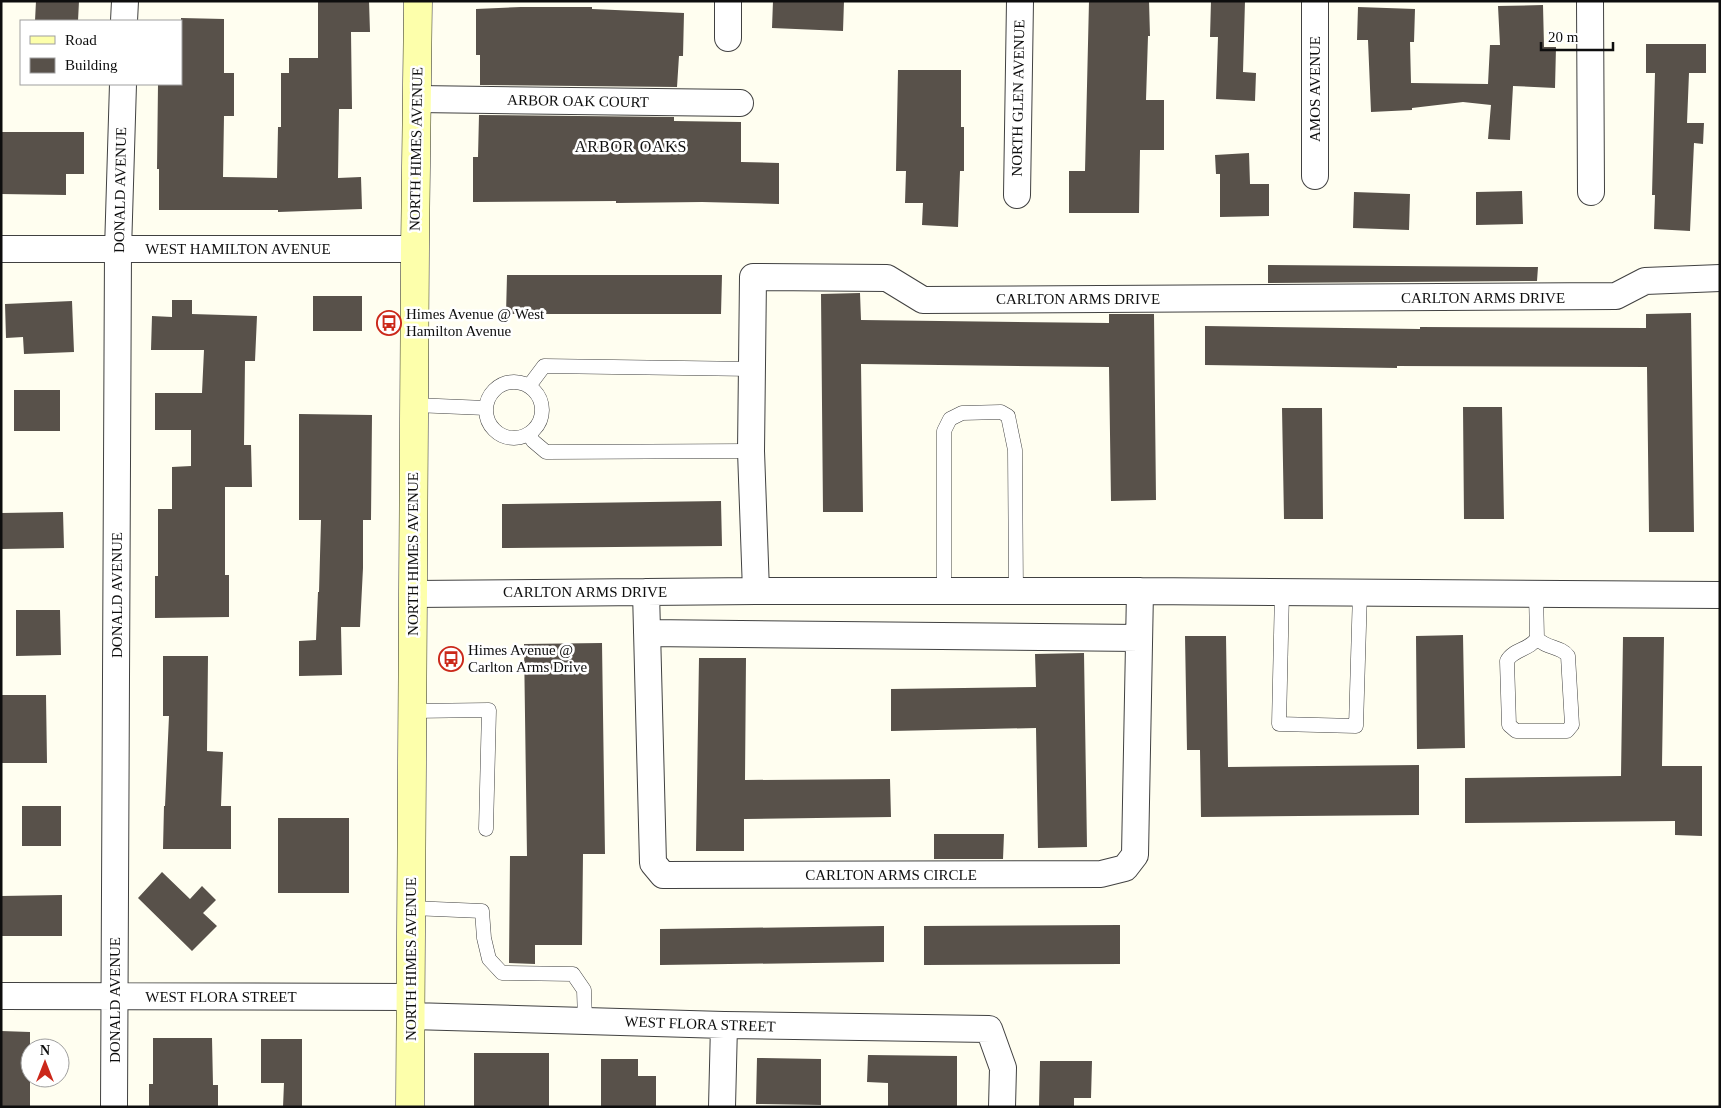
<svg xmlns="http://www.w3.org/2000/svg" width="1721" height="1108" viewBox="0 0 1721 1108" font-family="Georgia,serif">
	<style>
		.building { fill: #58514a }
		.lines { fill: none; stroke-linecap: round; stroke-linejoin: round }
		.lane-casing { stroke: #414141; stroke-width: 15 }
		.street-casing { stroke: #414141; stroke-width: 28 }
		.secondary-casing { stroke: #303030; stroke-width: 29 }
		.lane { stroke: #fff; stroke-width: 14 }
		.street { stroke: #fff; stroke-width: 26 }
		.secondary { stroke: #fdffab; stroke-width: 28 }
		.labels { text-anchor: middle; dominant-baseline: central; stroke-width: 5; stroke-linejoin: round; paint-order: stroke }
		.street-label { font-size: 15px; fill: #0e0e0e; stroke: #fff }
		.poi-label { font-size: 15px; fill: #0e0e0e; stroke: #fff; text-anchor: start }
		.neighbourhood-label { font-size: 16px; letter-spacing: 1px; fill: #0e0e0e; stroke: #fff }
	</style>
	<rect width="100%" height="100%" fill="#fffef0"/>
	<!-- building -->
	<path class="building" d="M 36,1 L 79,1 L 78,21 L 35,21 Z
		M 318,1 L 369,1 L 370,32 L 351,32 L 352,109 L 339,109 L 338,178 L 361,177 L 362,209 L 278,212 L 278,210 L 159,210 L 159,169 L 157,169 L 158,84 L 181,84 L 181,18 L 224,19 L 224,73 L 234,73 L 234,116 L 224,116 L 223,177 L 277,178 L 278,127 L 281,127 L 281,73 L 289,73 L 289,58 L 318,58 Z
		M 773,1 L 844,1 L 843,31 L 772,28 Z
		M 1089,1 L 1149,1 L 1150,36 L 1148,36 L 1146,100 L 1164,100 L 1164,150 L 1140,150 L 1139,213 L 1069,213 L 1069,171 L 1085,171 Z
		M 1211,1 L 1245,1 L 1243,72 L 1256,73 L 1255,101 L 1216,99 L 1218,37 L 1210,37 Z
		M 1543,5 L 1544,47 L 1556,47 L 1555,88 L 1513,86 L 1510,140 L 1488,139 L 1491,105 L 1463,102 L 1412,108 L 1412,110 L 1371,112 L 1368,40 L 1357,40 L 1358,7 L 1415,9 L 1414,42 L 1410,42 L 1411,83 L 1488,84 L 1490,45 L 1500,45 L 1498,6 Z
		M 521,7 L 592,7 L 592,9 L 684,13 L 683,56 L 679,56 L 677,87 L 480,85 L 480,55 L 476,55 L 476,9 Z
		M 1646,44 L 1706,44 L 1706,73 L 1689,73 L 1687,123 L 1704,123 L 1703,144 L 1694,143 L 1690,231 L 1654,229 L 1655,195 L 1652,195 L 1655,73 L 1646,73 Z
		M 898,70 L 961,70 L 961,127 L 964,127 L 964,171 L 960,171 L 958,227 L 922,225 L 923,203 L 905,203 L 906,171 L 896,171 Z
		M 479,115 L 674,117 L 674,121 L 741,122 L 741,162 L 779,163 L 779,204 L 702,202 L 616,203 L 616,201 L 473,202 L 473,157 L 478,157 Z
		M 1,132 L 84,132 L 84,174 L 66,174 L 66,195 L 1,194 Z
		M 1249,153 L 1250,184 L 1269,184 L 1269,216 L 1220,217 L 1220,174 L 1216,174 L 1215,155 Z
		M 1522,191 L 1523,224 L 1476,225 L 1476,192 Z
		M 1354,192 L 1410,194 L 1409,230 L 1353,228 Z
		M 1268,265 L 1538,267 L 1537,281 L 1268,283 Z
		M 507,275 L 722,275 L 721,314 L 506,314 Z
		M 860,293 L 861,320 L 1109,323 L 1109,314 L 1154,314 L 1156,500 L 1111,501 L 1109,367 L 861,364 L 863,512 L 823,512 L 821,294 Z
		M 313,296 L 362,296 L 362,331 L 313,331 Z
		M 172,300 L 192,300 L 192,314 L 257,316 L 255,361 L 245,361 L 244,445 L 251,445 L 252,487 L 225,487 L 225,575 L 229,575 L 229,617 L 155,618 L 155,576 L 158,576 L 158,509 L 172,509 L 172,467 L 191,466 L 191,430 L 155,430 L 155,393 L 202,393 L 204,350 L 151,350 L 152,316 L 172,317 Z
		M 72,301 L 74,352 L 24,354 L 23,337 L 6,338 L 5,304 Z
		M 1691,313 L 1694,532 L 1649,532 L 1647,367 L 1397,366 L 1397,368 L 1205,365 L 1205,326 L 1420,329 L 1420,327 L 1646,328 L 1646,314 Z
		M 14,390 L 60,390 L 60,431 L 14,431 Z
		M 1463,407 L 1502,407 L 1504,519 L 1464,519 Z
		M 1282,408 L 1322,408 L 1323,519 L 1284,519 Z
		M 299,414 L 372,415 L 371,520 L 363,520 L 363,568 L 360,627 L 341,627 L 342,675 L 299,676 L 299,641 L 316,640 L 318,592 L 319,592 L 321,520 L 299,520 Z
		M 721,501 L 722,546 L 502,548 L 502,504 Z
		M 63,512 L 64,548 L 1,549 L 1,513 Z
		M 16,610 L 60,610 L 61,655 L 16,656 Z
		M 1463,635 L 1465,748 L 1417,749 L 1416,636 Z
		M 1185,636 L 1226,636 L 1228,767 L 1419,765 L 1419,815 L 1201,817 L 1200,750 L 1187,750 Z
		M 1623,637 L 1664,637 L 1662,766 L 1702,766 L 1702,836 L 1675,835 L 1675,821 L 1465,823 L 1465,778 L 1621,776 Z
		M 602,643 L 605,854 L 583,854 L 582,945 L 535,945 L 535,964 L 509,963 L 510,856 L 527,856 L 524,644 Z
		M 1084,653 L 1087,847 L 1038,848 L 1036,728 L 891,731 L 891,689 L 1036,687 L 1035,654 Z
		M 163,656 L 208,656 L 207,751 L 223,752 L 221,806 L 231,806 L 231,849 L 163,849 L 164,806 L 165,806 L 169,716 L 163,716 Z
		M 699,658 L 746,658 L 745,780 L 890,779 L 891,817 L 744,819 L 744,851 L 696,851 Z
		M 1,695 L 46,695 L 47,763 L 1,763 Z
		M 22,806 L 61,806 L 61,846 L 22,846 Z
		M 278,818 L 349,818 L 349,893 L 278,893 Z
		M 934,834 L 1004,834 L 1003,859 L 934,859 Z
		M 162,872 L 190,899 L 202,886 L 216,900 L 203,913 L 217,926 L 192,951 L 138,898 Z
		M 62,895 L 62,936 L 1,936 L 1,896 Z
		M 1120,925 L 1120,964 L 924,965 L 924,926 Z
		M 884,926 L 884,962 L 660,965 L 660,929 Z
		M 1,1031 L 30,1032 L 30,1107 L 1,1107 Z
		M 153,1038 L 212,1038 L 213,1085 L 218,1085 L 218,1107 L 149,1107 L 149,1084 L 153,1084 Z
		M 261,1039 L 302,1039 L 302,1107 L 283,1107 L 284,1083 L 261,1083 Z
		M 474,1053 L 549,1053 L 549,1107 L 474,1107 Z
		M 868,1055 L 957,1056 L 957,1107 L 888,1107 L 888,1083 L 867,1082 Z
		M 757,1058 L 821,1059 L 821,1105 L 756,1104 Z
		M 601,1059 L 638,1059 L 638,1076 L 656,1076 L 656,1107 L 601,1107 Z
		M 1040,1061 L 1092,1061 L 1091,1098 L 1074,1098 L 1074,1107 L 1039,1107 Z"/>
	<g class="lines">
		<defs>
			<path id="lane" d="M486 410a28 28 0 1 1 56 0a28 28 0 1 1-56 0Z
				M 529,386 L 544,366 L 752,369
				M 414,405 L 486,408
				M 529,434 L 533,441 L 546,452 L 751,451
				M 944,591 L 944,431 L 950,419 L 962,413 L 1001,412 L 1008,416 L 1015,450 L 1016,591
				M 1282,592 L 1279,724 L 1356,726 L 1360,592
				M 1536,593 L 1537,638 C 1530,650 1513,649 1507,661 L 1509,725 L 1516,731 L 1567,731 L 1572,725 L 1568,656 C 1561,646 1546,649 1537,638
				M 412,711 L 489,710 L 486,829
				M 411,908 L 482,911 L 484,938 L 489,959 L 502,973 L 573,974 L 584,990 L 585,1020"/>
			<path id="street" d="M 1590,1 L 1591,192
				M 124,21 L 125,1
				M 728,38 L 728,1
				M 417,99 L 740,103
				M 1315,176 L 1315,1
				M 1017,195 L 1020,1
				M 1,249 L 415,249
				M 756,591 L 1140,591 L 1720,595
				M 646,592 L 653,863 L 663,875 L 1101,874 L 1125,868 L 1135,855 L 1140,591
				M 413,594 L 756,591 L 751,451 L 753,277 L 887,278 L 923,300 L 1616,296 L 1645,281 L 1720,278
				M 647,633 L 1139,638
				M 1,996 L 411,997
				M 411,1016 L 724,1025 L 989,1029 L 1003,1068 L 1002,1107
				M 114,1107 L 118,250 L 123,84
				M 722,1107 L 724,1025"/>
			<path id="secondary" d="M 410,1107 L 415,249 L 418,1"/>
		</defs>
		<!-- lane casing -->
		<use href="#lane" class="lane-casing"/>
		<!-- street casing -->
		<use href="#street" class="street-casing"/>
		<!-- secondary casing -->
		<use href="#secondary" class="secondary-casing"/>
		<!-- lane -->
		<use href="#lane" class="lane"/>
		<!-- street -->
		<use href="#street" class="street"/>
		<!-- secondary -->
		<use href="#secondary" class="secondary"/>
	</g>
	<!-- icons -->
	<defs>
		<symbol id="bus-ring" viewBox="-11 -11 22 22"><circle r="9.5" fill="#fff" stroke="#cb281a" stroke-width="1.5"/><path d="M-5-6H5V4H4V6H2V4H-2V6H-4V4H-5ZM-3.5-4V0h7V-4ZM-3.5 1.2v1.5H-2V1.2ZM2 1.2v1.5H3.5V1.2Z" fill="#cb281a"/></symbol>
	</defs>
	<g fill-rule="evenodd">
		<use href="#bus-ring" x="375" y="309" width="28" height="28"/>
		<use href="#bus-ring" x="437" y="645" width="28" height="28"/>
	</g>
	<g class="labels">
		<!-- street labels -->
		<g class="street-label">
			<text transform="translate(1315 89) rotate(-90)">AMOS AVENUE</text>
			<text transform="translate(1018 98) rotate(-89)">NORTH GLEN AVENUE</text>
			<text transform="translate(578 101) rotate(1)">ARBOR OAK COURT</text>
			<text transform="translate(416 149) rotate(-89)">NORTH HIMES AVENUE</text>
			<text transform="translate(120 190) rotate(-89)">DONALD AVENUE</text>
			<text x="238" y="249">WEST HAMILTON AVENUE</text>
			<text x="1483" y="298">CARLTON ARMS DRIVE</text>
			<text x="1078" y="299">CARLTON ARMS DRIVE</text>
			<text transform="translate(413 554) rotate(-90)">NORTH HIMES AVENUE</text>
			<text x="585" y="592">CARLTON ARMS DRIVE</text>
			<text transform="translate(117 595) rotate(-90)">DONALD AVENUE</text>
			<text x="891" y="875">CARLTON ARMS CIRCLE</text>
			<text transform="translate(411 959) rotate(-90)">NORTH HIMES AVENUE</text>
			<text x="221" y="997">WEST FLORA STREET</text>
			<text transform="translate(115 1000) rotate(-90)">DONALD AVENUE</text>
			<text transform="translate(700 1024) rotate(2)">WEST FLORA STREET</text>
		</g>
		<!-- poi labels -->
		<g class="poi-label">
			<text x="406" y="314">Himes Avenue @ West<tspan x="406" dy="17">Hamilton Avenue</tspan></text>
			<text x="468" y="650">Himes Avenue @<tspan x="468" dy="17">Carlton Arms Drive</tspan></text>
		</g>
		<!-- neighbourhood labels -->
		<g class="neighbourhood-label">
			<text x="631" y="146">ARBOR OAKS</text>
		</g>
	</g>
	<!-- border -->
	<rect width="1721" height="1108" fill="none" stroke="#0e0e0e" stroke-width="5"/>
	<!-- legend -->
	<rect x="20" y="20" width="162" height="65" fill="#ffffff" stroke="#9f9f9f"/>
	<rect x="30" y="36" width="25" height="8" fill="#fdffab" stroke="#9f9f9f"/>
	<text x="65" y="45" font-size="15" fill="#0e0e0e">Road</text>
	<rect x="30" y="58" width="25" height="15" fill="#58514a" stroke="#9f9f9f"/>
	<text x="65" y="70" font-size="15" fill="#0e0e0e">Building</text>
	<!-- north arrow -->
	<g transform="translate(45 1063)"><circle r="24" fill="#ffffff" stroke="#9f9f9f"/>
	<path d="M0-4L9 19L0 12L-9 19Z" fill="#cb281a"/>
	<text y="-8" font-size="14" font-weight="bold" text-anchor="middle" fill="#0e0e0e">N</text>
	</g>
	<!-- scale -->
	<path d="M1541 42v8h72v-8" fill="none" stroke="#0e0e0e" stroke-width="2.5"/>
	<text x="1548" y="42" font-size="15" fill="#0e0e0e" stroke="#ffffff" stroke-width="4" paint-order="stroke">20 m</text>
</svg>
